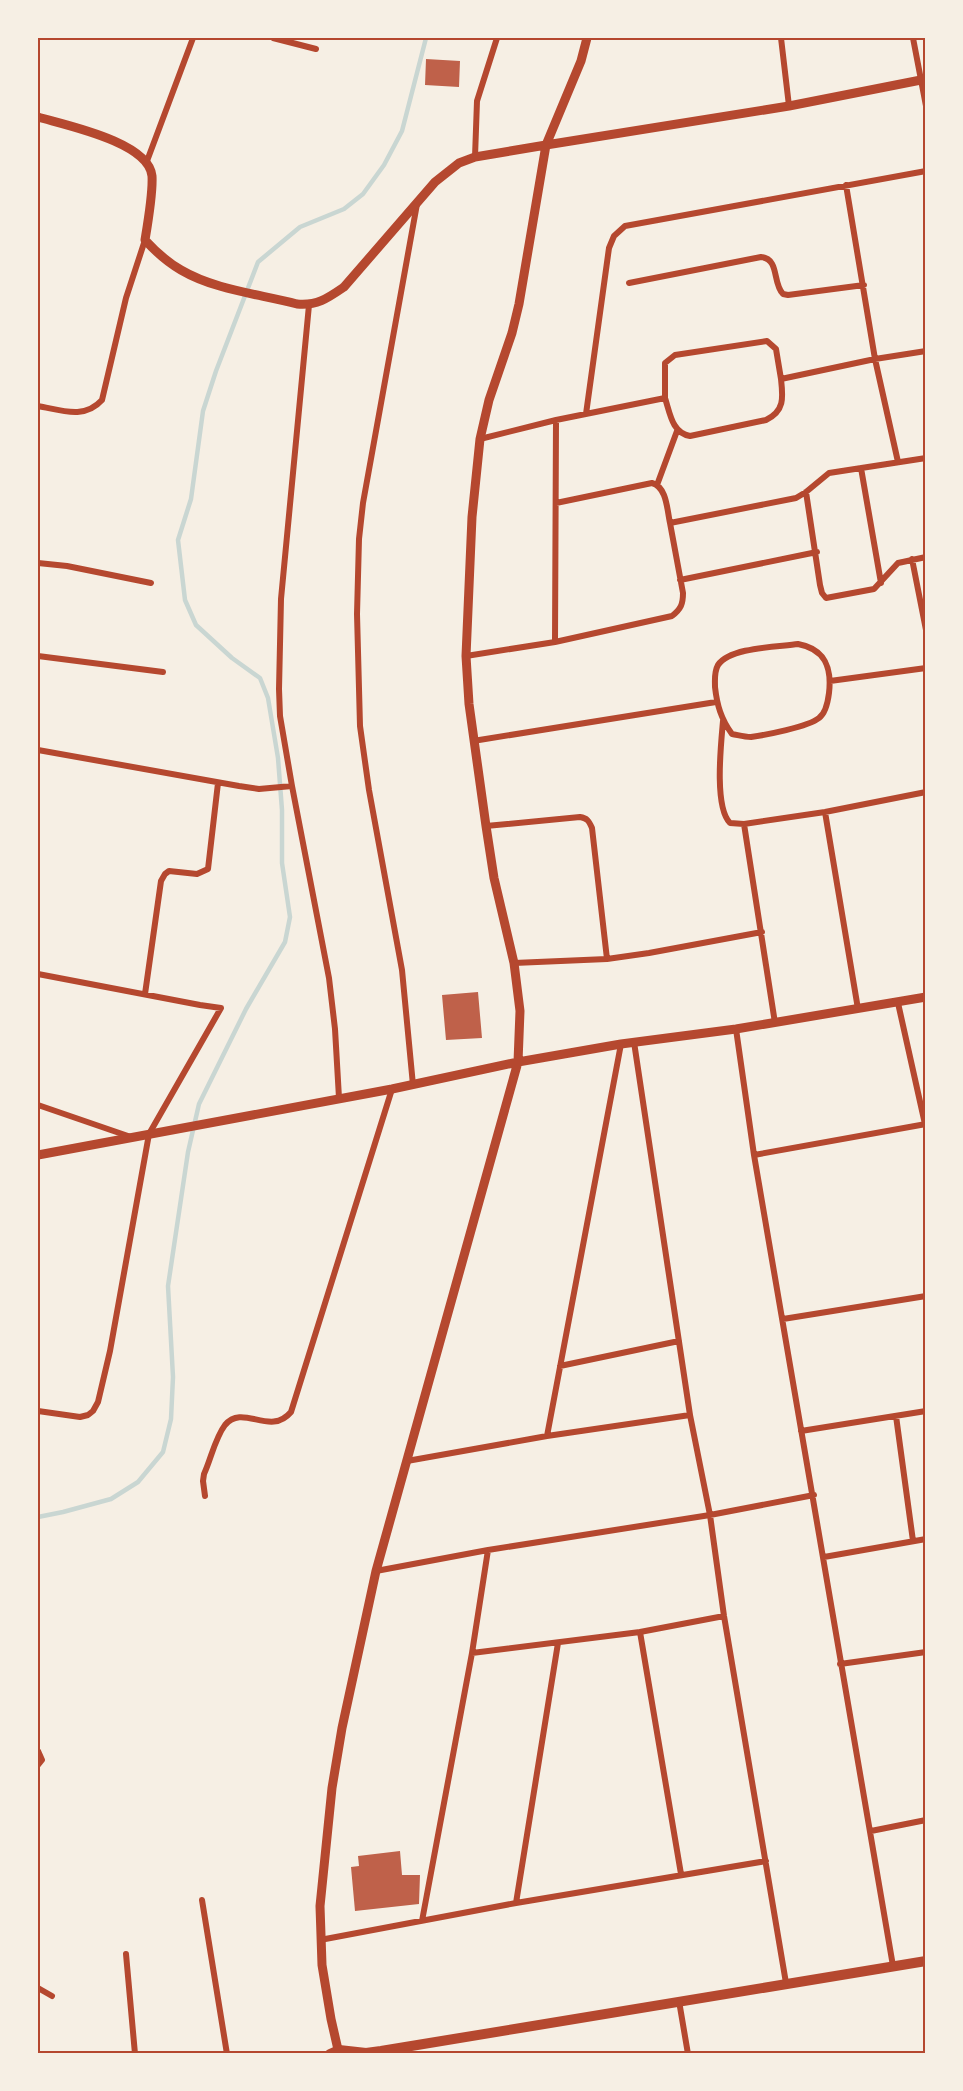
<svg xmlns="http://www.w3.org/2000/svg" width="963" height="2091" viewBox="0 0 963 2091" font-family="'Noto Sans',sans-serif">
	<style>
		.lines { fill: none; stroke-linecap: round; stroke-linejoin: round }
		.stream { stroke: #c9d6d2; stroke-width: 4.5 }
		.building { fill: #bf614a }
		.minor { stroke: #b5482f; stroke-width: 6 }
		.tertiary { stroke: #b5482f; stroke-width: 9 }
		.secondary { stroke: #b5482f; stroke-width: 10 }
		.neatline { fill: none; stroke: #b5482f; stroke-width: 2 }
	</style>
	<rect width="100%" height="100%" fill="#f6efe4"/>
	<g class="lines">
		<!-- stream -->
		<path class="stream" d="M 38,1517 L 63,1512 L 111,1499 L 138,1482 L 163,1452 L 171,1419 L 173,1377 L 168,1286 L 188,1152 L 199,1104 L 246,1009 L 285,942 L 290,917 L 282,863 L 282,810 L 278,758 L 268,698 L 260,678 L 232,658 L 196,625 L 185,600 L 178,540 L 191,499 L 203,411 L 216,371 L 258,262 L 300,227 L 344,209 L 363,194 L 384,165 L 402,131 L 426,38"/>
	</g>
	<!-- building -->
	<path class="building" d="M 426,59 L 460,61 L 459,87 L 425,85 Z
		M 478,992 L 482,1038 L 446,1040 L 442,995 Z
		M 400,1851 L 402,1875 L 420,1875 L 419,1904 L 355,1911 L 351,1867 L 359,1866 L 358,1856 Z"/>
	<g class="lines">
		<!-- minor -->
		<path class="minor" d="M 273,38 L 316,49
			M 781,38 L 789,106
			M 913,38 L 926,106
			M 475,157 L 477,101 L 497,38
			M 147,161 L 193,38
			M 846,185 L 875,359 L 898,462
			M 629,283 L 761,257 C 780,259 772,283 783,294 L 788,295 L 864,285
			M 309,305 L 281,599 L 279,689 L 280,716 L 292,786 L 329,978 L 335,1029 L 339,1098
			M 665,398 C 670,413 672,433 690,436 L 766,420 C 785,411 783,397 781,379
			M 38,406 C 61,410 84,420 102,400 L 126,298 L 145,240
			M 586,414 L 609,248 L 614,236 L 625,226 L 926,171
			M 480,439 L 556,420 L 665,398 L 665,363 L 675,355 L 767,341 L 776,349 L 781,379 L 875,359 L 926,351
			M 861,468 L 881,583
			M 657,485 L 677,431
			M 806,492 L 820,585 L 822,593 L 826,598 L 874,589 L 898,563 L 926,557
			M 556,503 L 652,483 C 667,487 667,510 670,523
			M 912,559 L 926,630
			M 38,563 L 67,566 L 151,583
			M 680,580 L 817,552
			M 555,642 L 556,420
			M 798,644 C 825,649 832,667 829,693 C 828,701 826,713 819,718 C 808,727 765,735 751,737 C 744,737 738,735 732,734 C 721,719 717,705 715,687 C 715,679 714,672 718,665 C 730,647 778,647 798,644 Z
			M 38,656 L 163,672
			M 466,656 L 555,642 L 672,616 C 681,609 683,604 683,593 L 670,523 L 796,498 L 806,492 L 829,473 L 926,458
			M 830,681 L 926,668
			M 723,721 C 721,744 714,807 730,823 L 744,824 L 825,812 L 926,792
			M 473,741 L 716,702
			M 38,750 L 239,786 L 259,789 L 292,786
			M 825,812 L 858,1009
			M 744,824 L 775,1023
			M 486,826 L 580,817 C 587,818 589,821 592,828 L 607,959
			M 514,963 L 607,959 L 649,953 L 762,932
			M 38,974 L 200,1005 L 221,1008 L 149,1134 L 110,1351 L 98,1402 L 93,1411 L 88,1415 L 80,1417 L 38,1411
			M 145,994 L 161,881 L 165,874 L 169,871 L 197,874 L 208,869 L 218,783
			M 898,1003 L 925,1124
			M 736,1029 L 754,1155 L 893,1966
			M 634,1042 L 690,1415 L 710,1515 L 724,1616 L 786,1983
			M 621,1044 L 547,1436 L 690,1415
			M 413,1085 L 402,970 L 369,790 L 360,726 L 357,614 L 359,539 L 363,503 L 417,204
			M 38,1105 L 131,1137
			M 754,1155 L 926,1124
			M 783,1319 L 926,1296
			M 560,1366 L 679,1341
			M 896,1416 L 913,1541
			M 801,1431 L 926,1411
			M 407,1461 L 547,1436
			M 205,1496 L 203,1481 L 204,1474 C 211,1459 215,1438 225,1425 C 243,1403 270,1437 291,1412 L 392,1089
			M 488,1550 L 710,1515 L 814,1495
			M 824,1557 L 926,1539
			M 376,1571 L 488,1550 L 472,1653 L 640,1632 L 681,1874
			M 640,1632 L 724,1616
			M 840,1664 L 926,1652
			M 38,1751 L 42,1760 L 38,1765
			M 871,1831 L 926,1820
			M 202,1900 L 227,2054
			M 516,1903 L 558,1643
			M 422,1921 L 472,1653
			M 320,1940 L 516,1903 L 766,1861
			M 126,1954 L 135,2054
			M 38,1988 L 52,1996
			M 679,2001 L 688,2054"/>
		<!-- tertiary -->
		<path class="tertiary" d="M 38,117 C 65,125 149,142 152,176 C 153,193 148,222 145,240 C 156,252 167,262 181,270 C 215,290 259,294 297,304 C 317,306 328,298 344,287 L 435,182 L 459,163 L 475,157 L 546,145 L 789,106 L 926,79
			M 38,1155 L 392,1089 L 518,1062 L 621,1044 L 736,1029 L 926,997
			M 339,2054 L 331,2019 L 322,1965 L 320,1906 L 332,1788 L 342,1728 L 376,1571 L 518,1062 L 520,1011 L 514,963 L 494,878 L 486,826 L 469,704 L 466,656 L 472,517 L 480,439 L 489,400 L 512,333 L 519,304 L 546,145 L 581,61 L 587,38"/>
		<!-- secondary -->
		<path class="secondary" d="M 330,2054 L 339,2050 L 366,2053 L 381,2051 L 926,1961"/>
	</g>
	<!-- border -->
	<rect width="963" height="2091" fill="none" stroke="#f6efe4" stroke-width="78"/>
	<rect x="39" y="39" width="885" height="2013" class="neatline"/>
</svg>
